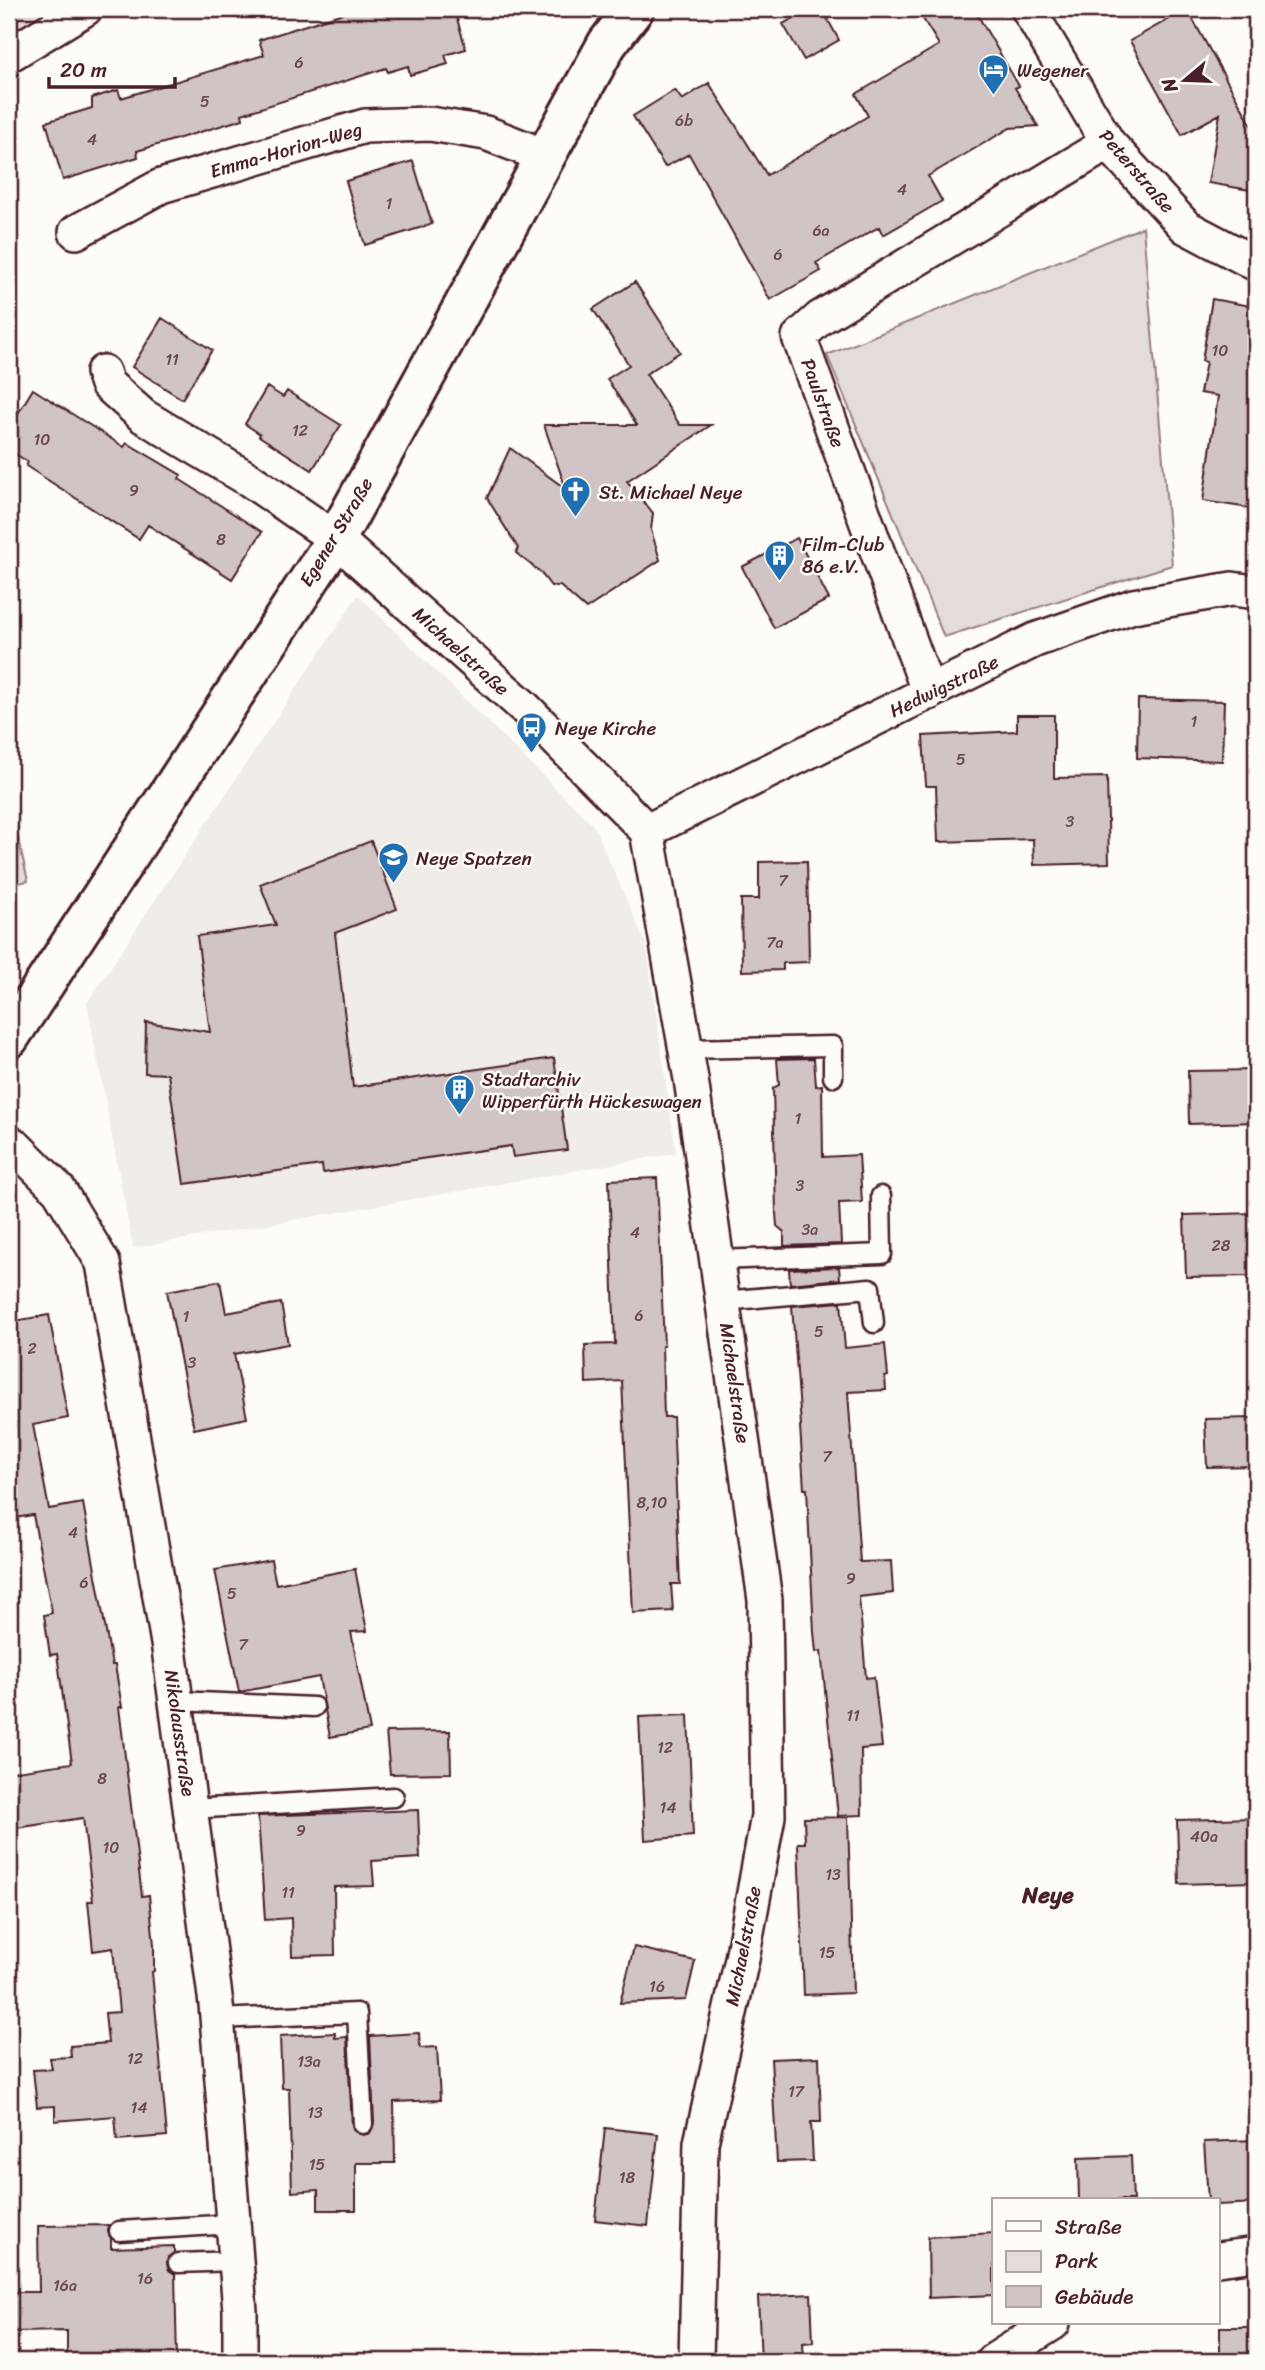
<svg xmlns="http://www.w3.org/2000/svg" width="1265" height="2370" viewBox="0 0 1265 2370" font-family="Sriracha,sans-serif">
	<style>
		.built { fill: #f0ece8 }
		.green { fill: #e3dcda; stroke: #967e82; stroke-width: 2 }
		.building { fill: #d0c5c4; stroke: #4a1f2b; stroke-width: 2 }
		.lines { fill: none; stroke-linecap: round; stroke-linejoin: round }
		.service-casing { stroke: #4a1f2b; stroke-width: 23 }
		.minor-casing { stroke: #4a1f2b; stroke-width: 38 }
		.tertiary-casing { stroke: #4a1f2b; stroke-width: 44 }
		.service { stroke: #fdfcf7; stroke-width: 18 }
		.minor { stroke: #fdfcf7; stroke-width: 33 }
		.tertiary { stroke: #fdfcf7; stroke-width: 38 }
		.labels { text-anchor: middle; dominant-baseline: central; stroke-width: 5; stroke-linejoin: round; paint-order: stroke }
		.number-label { font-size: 16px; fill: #6c4851 }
		.poi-label { font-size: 19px; fill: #4a1f2b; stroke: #fdfcf7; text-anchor: start }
		.street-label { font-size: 19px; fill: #4a1f2b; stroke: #fdfcf7 }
		.quarter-label { font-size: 23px; font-weight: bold; fill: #4a1f2b; stroke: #fdfcf7 }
	</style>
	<rect width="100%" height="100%" fill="#fdfcf7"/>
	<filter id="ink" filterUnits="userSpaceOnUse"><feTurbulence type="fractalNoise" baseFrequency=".0143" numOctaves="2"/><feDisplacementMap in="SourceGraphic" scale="14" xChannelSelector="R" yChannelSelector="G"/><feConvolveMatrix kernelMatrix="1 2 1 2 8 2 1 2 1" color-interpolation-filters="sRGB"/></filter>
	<g filter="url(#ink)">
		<!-- built -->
		<path class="built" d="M 358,595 L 594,826 L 646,944 L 676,1153 L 133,1248 L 87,1003 Z"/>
		<!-- green -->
		<path class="green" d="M 9,9 L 85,9 L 9,55 Z
			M 1143,227 L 1172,565 L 944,637 L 827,355 Z
			M 9,799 L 28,881 L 9,885 Z"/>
		<!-- building -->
		<path class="building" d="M 356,9 L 454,9 L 466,49 L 445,55 L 448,64 L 410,75 L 408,66 L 388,72 L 386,68 L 242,114 L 243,119 L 137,151 L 138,157 L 63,180 L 46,122 L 92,108 L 92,98 L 118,90 L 121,98 L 264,55 L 259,40 Z
			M 810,9 L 822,9 L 839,40 L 804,60 L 783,24 Z
			M 917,9 L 974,9 L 1019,86 L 1015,88 L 1038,126 L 1010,128 L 928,176 L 942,201 L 883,235 L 879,227 L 816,263 L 821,271 L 770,300 L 689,154 L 665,167 L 633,116 L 675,90 L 682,100 L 709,83 L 767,175 L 868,116 L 856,94 L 939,45 Z
			M 1187,9 L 1256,133 L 1256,191 L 1208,183 L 1220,114 L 1182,135 L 1130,41 Z
			M 413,161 L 432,224 L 365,245 L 346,181 Z
			M 635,282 L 680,352 L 646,374 L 680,425 L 711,425 L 627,481 L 653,513 L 651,530 L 660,560 L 586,609 L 560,586 L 551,586 L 540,572 L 516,553 L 518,548 L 487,498 L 510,448 L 566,489 L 544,425 L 637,425 L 607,379 L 629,365 L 593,309 Z
			M 1212,299 L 1256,307 L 1256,509 L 1203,501 L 1218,396 L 1200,393 L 1206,362 L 1202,361 Z
			M 162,318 L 212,350 L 182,399 L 132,367 Z
			M 267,387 L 283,397 L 287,391 L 341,425 L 312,470 L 259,436 L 260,434 L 245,424 Z
			M 33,389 L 124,447 L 127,443 L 181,475 L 179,479 L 262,532 L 232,579 L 148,525 L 139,539 L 26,466 L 28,462 L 9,450 L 9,428 Z
			M 797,538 L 829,599 L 774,628 L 742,567 Z
			M 1138,699 L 1224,701 L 1222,761 L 1137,758 Z
			M 1017,715 L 1054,715 L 1054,778 L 1107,777 L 1109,863 L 1034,865 L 1033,839 L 938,842 L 936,786 L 926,786 L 923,736 L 1017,731 Z
			M 371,841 L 397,909 L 335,933 L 353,1087 L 554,1058 L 567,1150 L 513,1157 L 511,1146 L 323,1173 L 322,1165 L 184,1184 L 168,1074 L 145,1073 L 146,1022 L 210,1032 L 197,936 L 276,925 L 260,884 Z
			M 807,861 L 809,962 L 783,963 L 783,970 L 742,971 L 741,899 L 759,899 L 759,862 Z
			M 814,1058 L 816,1086 L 822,1085 L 823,1157 L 859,1155 L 862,1202 L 839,1203 L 841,1244 L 784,1246 L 784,1232 L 777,1226 L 776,1213 L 773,1088 L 779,1085 L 777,1059 Z
			M 1256,1070 L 1256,1122 L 1189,1124 L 1188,1071 Z
			M 657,1178 L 664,1346 L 662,1346 L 664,1417 L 673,1417 L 680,1584 L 671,1584 L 673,1611 L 633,1613 L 622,1381 L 586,1383 L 585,1345 L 615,1344 L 609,1180 Z
			M 1256,1213 L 1256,1276 L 1186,1277 L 1184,1215 Z
			M 839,1267 L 840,1279 L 790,1284 L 789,1269 Z
			M 220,1281 L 226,1313 L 281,1303 L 288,1344 L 234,1354 L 247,1418 L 194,1429 L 167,1291 Z
			M 841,1302 L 845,1348 L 885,1344 L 888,1376 L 885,1377 L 886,1390 L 848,1392 L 860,1562 L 891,1561 L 893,1593 L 859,1597 L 866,1678 L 874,1677 L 882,1747 L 861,1749 L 862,1815 L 838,1816 L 821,1651 L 816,1652 L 814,1632 L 807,1489 L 804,1489 L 800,1426 L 801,1425 L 792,1306 Z
			M 49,1315 L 68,1418 L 33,1425 L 49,1509 L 83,1503 L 112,1665 L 115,1665 L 122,1707 L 119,1707 L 142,1896 L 149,1895 L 154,1945 L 154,1971 L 152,1972 L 167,2136 L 117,2140 L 115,2116 L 55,2121 L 55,2106 L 37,2107 L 33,2070 L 52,2069 L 50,2058 L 71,2057 L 70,2046 L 108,2043 L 105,2013 L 119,2012 L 113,1948 L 93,1951 L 88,1901 L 93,1901 L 83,1818 L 9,1829 L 9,1772 L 72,1763 L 57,1654 L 50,1655 L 44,1615 L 52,1613 L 33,1515 L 9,1519 L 9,1387 L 11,1387 L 9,1374 L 9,1322 Z
			M 1256,1418 L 1256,1466 L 1207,1467 L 1205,1419 Z
			M 271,1560 L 276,1584 L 355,1569 L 367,1631 L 351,1632 L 370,1730 L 330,1737 L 319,1677 L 239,1692 L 215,1570 Z
			M 688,1715 L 693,1836 L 645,1840 L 639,1717 Z
			M 450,1731 L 451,1773 L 390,1774 L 386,1732 Z
			M 418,1810 L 420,1858 L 372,1861 L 374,1886 L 334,1887 L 335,1955 L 292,1956 L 291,1918 L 265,1920 L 258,1816 Z
			M 848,1817 L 853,1993 L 804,1995 L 798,1843 L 805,1843 L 804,1818 Z
			M 1256,1818 L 1256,1882 L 1179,1884 L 1177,1820 Z
			M 634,1947 L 695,1961 L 686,2000 L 620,2003 Z
			M 335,2033 L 335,2038 L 347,2037 L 352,2125 L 354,2131 L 363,2135 L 370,2133 L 374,2123 L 370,2036 L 419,2033 L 420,2048 L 437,2047 L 440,2100 L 394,2102 L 395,2163 L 356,2163 L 356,2210 L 318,2210 L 318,2190 L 292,2192 L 289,2088 L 282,2088 L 280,2036 Z
			M 819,2057 L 821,2122 L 811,2122 L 813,2161 L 777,2162 L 771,2059 Z
			M 605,2128 L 658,2134 L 648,2226 L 595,2220 Z
			M 1256,2140 L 1256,2203 L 1218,2205 L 1218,2200 L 1208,2200 L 1204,2142 Z
			M 1131,2156 L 1133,2200 L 1079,2200 L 1078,2158 Z
			M 109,2225 L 108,2232 L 111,2238 L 111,2248 L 174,2246 L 174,2253 L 168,2257 L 167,2264 L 169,2270 L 175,2274 L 177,2361 L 67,2361 L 67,2331 L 14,2332 L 14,2292 L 39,2292 L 38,2226 Z
			M 994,2233 L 994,2295 L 929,2298 L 928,2237 Z
			M 811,2294 L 813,2342 L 803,2343 L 804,2361 L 761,2361 L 758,2297 Z
			M 1220,2327 L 1256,2327 L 1256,2361 L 1220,2361 Z"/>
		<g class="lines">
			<defs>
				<path id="service" d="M 685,1049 L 833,1046 L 833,1077
					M 717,1260 L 882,1254 L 881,1196
					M 723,1301 L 870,1288 L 874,1323
					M 176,1701 L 314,1707
					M 190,1809 L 394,1797
					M 217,2019 L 357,2013 L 363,2124
					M 119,2231 L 233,2224
					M 178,2263 L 236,2261"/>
				<path id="minor" d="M 1028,9 L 1108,143 L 1186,227 L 1256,264
					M 9,55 L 85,9
					M 76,232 L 161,186 L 365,126 L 430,124 L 486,133 L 547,157
					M 103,372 L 107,384 L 143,416 L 250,480 L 336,539 L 524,707 L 647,831 L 691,1079 L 765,1600 L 768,1816 L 742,1959 L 701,2143 L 696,2361
					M 929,693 L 799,337 L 820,318 L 1108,143
					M 647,831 L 1035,640 L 1133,606 L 1232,589 L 1256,592
					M 9,1142 L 16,1147 L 59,1190 L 103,1263 L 169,1649 L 216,2004 L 240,2311 L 240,2361
					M 1218,2259 L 1256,2254
					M 993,2361 L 1053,2323"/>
				<path id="tertiary" d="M 9,1038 L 336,539 L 607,44 L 634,9"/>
			</defs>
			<!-- service casing -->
			<use href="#service" class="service-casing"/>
			<!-- minor casing -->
			<use href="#minor" class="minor-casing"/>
			<!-- tertiary casing -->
			<use href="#tertiary" class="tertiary-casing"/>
			<!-- service -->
			<use href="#service" class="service"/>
			<!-- minor -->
			<use href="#minor" class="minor"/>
			<!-- tertiary -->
			<use href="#tertiary" class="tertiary"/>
		</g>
	</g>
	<!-- icons -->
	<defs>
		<symbol id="hotel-pin" viewBox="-11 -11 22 30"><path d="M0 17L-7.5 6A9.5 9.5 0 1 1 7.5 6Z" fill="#1f6fb2" stroke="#fdfcf7"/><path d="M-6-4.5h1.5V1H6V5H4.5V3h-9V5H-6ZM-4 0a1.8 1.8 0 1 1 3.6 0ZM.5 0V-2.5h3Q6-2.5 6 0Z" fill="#fff"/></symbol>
		<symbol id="church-pin" viewBox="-11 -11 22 30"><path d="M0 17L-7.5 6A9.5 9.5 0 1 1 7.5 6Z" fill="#1f6fb2" stroke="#fdfcf7"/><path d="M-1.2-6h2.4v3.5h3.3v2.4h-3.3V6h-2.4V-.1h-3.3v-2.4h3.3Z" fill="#fff"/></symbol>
		<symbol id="building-pin" viewBox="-11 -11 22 30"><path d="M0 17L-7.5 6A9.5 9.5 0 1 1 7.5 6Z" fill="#1f6fb2" stroke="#fdfcf7"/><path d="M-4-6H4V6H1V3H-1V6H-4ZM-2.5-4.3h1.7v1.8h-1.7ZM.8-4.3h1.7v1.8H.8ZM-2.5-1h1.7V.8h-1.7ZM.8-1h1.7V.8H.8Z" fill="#fff"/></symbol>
		<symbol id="bus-pin" viewBox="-11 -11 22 30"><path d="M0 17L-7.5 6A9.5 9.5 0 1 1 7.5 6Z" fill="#1f6fb2" stroke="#fdfcf7"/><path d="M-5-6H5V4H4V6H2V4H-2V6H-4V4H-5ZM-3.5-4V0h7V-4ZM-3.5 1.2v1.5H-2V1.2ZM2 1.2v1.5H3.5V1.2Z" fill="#fff"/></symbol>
		<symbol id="school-pin" viewBox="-11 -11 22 30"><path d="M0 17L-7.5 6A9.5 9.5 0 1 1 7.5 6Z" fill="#1f6fb2" stroke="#fdfcf7"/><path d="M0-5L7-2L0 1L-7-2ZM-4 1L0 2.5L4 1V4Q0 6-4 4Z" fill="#fff"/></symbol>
	</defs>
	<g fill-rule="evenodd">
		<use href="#hotel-pin" x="976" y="52" width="35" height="47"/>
		<use href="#church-pin" x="558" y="474" width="35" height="47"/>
		<use href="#building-pin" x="762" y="538" width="35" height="47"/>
		<use href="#bus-pin" x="514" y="710" width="35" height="47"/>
		<use href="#school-pin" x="376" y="840" width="35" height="47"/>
		<use href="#building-pin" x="442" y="1072" width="35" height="47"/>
	</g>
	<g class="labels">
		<!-- number labels -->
		<g class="number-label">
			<text x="299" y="62">6</text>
			<text x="205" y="101">5</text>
			<text x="684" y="120">6b</text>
			<text x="92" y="139">4</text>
			<text x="902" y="189">4</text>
			<text x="389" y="203">1</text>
			<text x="821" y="230">6a</text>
			<text x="778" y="254">6</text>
			<text x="1220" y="350">10</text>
			<text x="172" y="359">11</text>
			<text x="300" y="430">12</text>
			<text x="42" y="439">10</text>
			<text x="134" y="490">9</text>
			<text x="221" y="539">8</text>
			<text x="1194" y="721">1</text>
			<text x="961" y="759">5</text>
			<text x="1070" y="821">3</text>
			<text x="783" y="880">7</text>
			<text x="775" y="942">7a</text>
			<text x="798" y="1118">1</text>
			<text x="800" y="1185">3</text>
			<text x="810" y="1229">3a</text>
			<text x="635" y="1232">4</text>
			<text x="1221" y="1245">28</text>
			<text x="639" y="1315">6</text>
			<text x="186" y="1316">1</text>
			<text x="819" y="1331">5</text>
			<text x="32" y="1348">2</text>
			<text x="192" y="1362">3</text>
			<text x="827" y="1456">7</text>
			<text x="652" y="1502">8,10</text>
			<text x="73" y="1532">4</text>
			<text x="851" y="1578">9</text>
			<text x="84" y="1582">6</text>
			<text x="232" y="1593">5</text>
			<text x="243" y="1644">7</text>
			<text x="853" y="1715">11</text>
			<text x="665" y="1747">12</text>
			<text x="102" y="1778">8</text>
			<text x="668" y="1807">14</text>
			<text x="301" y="1830">9</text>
			<text x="1204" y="1836">40a</text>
			<text x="111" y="1847">10</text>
			<text x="833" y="1874">13</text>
			<text x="288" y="1892">11</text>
			<text x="827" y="1952">15</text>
			<text x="657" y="1986">16</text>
			<text x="135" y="2058">12</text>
			<text x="309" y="2061">13a</text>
			<text x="796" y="2091">17</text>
			<text x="139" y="2107">14</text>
			<text x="315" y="2112">13</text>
			<text x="317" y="2164">15</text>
			<text x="627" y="2177">18</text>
			<text x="145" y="2278">16</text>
			<text x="65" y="2285">16a</text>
		</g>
		<!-- poi labels -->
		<g class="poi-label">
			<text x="1017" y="70">Wegener</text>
			<text x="599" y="492">St. Michael Neye</text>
			<text x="802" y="544">Film-Club<tspan x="802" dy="22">86 e.V.</tspan></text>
			<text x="555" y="728">Neye Kirche</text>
			<text x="416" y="858">Neye Spatzen</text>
			<text x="482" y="1079">Stadtarchiv<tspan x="482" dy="22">Wipperfürth Hückeswagen</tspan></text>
		</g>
		<!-- street labels -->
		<g class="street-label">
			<text transform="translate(286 150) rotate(-16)">Emma-Horion-Weg</text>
			<text transform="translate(1137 171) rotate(49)">Peterstraße</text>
			<text transform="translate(823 403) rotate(70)">Paulstraße</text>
			<text transform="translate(336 532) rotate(-59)">Egener Straße</text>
			<text transform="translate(461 651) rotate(42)">Michaelstraße</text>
			<text transform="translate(944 686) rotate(-26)">Hedwigstraße</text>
			<text transform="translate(735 1383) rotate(82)">Michaelstraße</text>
			<text transform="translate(180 1733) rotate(82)">Nikolausstraße</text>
			<text transform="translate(743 1946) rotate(-79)">Michaelstraße</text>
		</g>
		<!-- quarter labels -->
		<g class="quarter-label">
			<text x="1048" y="1895">Neye</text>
		</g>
	</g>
	<!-- margin -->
	<rect width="1265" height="2370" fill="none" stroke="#fdfcf7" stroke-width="35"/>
	<rect x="18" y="18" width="1230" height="2335" fill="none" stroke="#4a1f2b" stroke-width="2.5" filter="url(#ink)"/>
	<!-- legend -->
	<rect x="992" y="2198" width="228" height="126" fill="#fdfcf7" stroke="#b5a4a5" stroke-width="2"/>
	<rect x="1006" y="2221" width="35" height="10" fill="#fdfcf7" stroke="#b5a4a5" stroke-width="2"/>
	<text x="1055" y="2234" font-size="21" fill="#4a1f2b">Straße</text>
	<rect x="1006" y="2251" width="35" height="21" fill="#e3dcda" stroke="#b5a4a5" stroke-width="2"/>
	<text x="1055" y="2268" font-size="21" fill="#4a1f2b">Park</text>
	<rect x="1006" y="2286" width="35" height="21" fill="#d0c5c4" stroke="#b5a4a5" stroke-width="2"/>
	<text x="1055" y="2304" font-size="21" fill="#4a1f2b">Gebäude</text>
	<!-- north arrow -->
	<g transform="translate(1185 80) rotate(251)" stroke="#fdfcf7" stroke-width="5" paint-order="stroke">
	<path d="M0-5L12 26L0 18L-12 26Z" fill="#4a1f2b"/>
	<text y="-10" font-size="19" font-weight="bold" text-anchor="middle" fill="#4a1f2b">N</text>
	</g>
	<!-- scale -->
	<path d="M49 77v10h126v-10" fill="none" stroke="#4a1f2b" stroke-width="3.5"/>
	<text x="60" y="77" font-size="21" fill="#4a1f2b" stroke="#fdfcf7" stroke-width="5" paint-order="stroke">20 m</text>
</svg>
